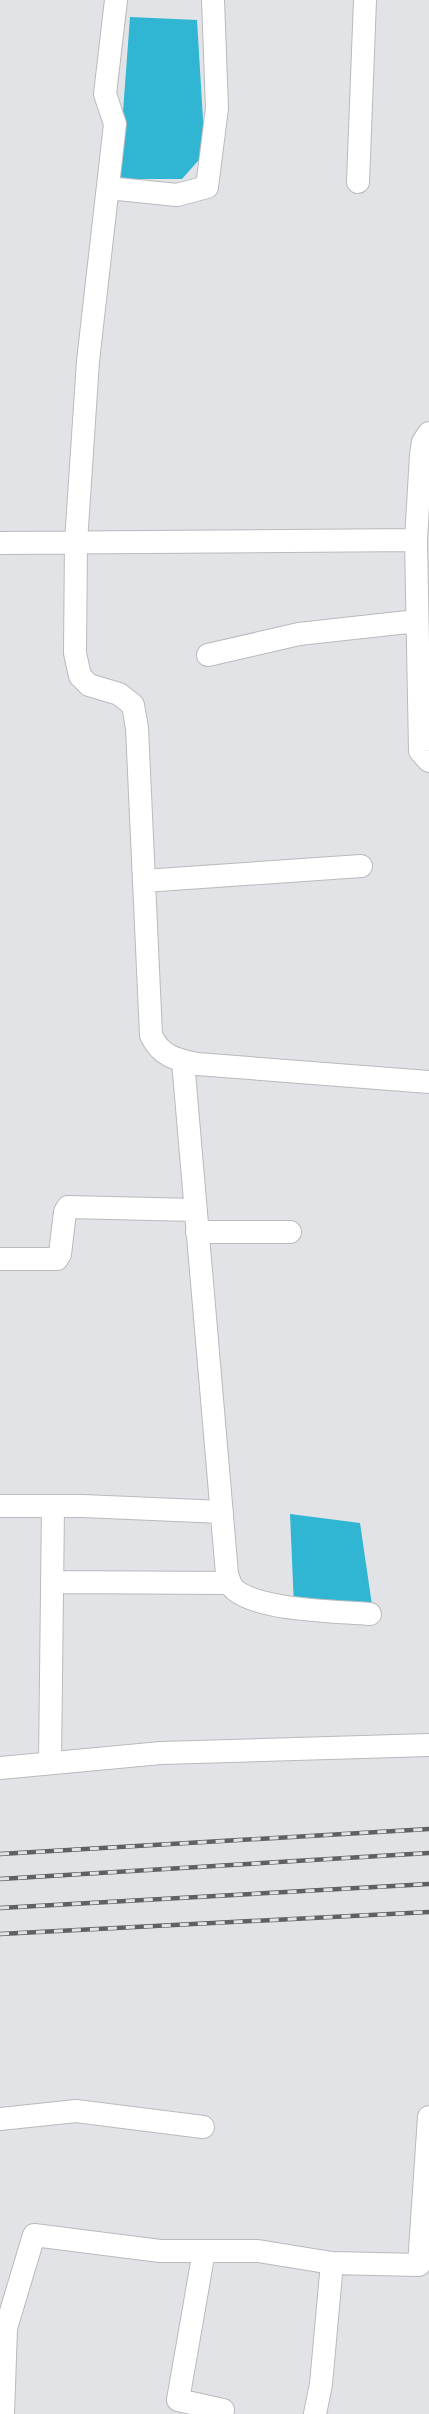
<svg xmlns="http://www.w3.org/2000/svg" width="429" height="2414" viewBox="0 0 429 2414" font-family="Arial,sans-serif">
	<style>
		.water { fill: #30b6d3 }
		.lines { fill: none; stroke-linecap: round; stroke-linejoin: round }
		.minor-casing { stroke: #b9babd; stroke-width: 24 }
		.minor { stroke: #fff; stroke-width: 22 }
		.rail-casing { stroke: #606062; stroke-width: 4.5 }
		.rail { stroke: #e1e3e6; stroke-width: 3; stroke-dasharray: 9; stroke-linecap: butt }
	</style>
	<rect width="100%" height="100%" fill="#e1e3e6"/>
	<!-- water -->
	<path class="water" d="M 130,17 L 197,20 L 205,153 L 182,179 L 118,179 Z
		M 290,1514 L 360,1523 L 372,1605 L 294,1606 Z"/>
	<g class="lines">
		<defs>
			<path id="minor" d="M 116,0 L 105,94 L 115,124 L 88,361 L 76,542 L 75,653 L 80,676 L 89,685 L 119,694 L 133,705 L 137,728 L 151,1035 C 160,1056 177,1060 197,1064 L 429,1082
				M 358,182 L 365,0
				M 108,188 L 177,195 L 207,187 L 217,108 L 213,0
				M 429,433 L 423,442 L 421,455 L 416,540 L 420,751 L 429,761
				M 0,543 L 416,540
				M 208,655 L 299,634 L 417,621
				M 144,881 L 361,866
				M 183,1061 L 227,1574 C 229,1579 230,1586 235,1590 C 261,1611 336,1611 370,1614
				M 197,1232 L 290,1232
				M 0,1259 L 57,1259 L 60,1254 L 65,1212 L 68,1207 L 195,1210
				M 0,1506 L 83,1506 L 222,1512
				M 52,1582 L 230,1583
				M 50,1763 L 53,1506
				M 0,1768 L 161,1753 L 429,1745
				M 0,2119 L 76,2111 L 203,2127
				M 204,2251 L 178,2400 L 223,2410
				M 0,2325 L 6,2328 L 3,2414
				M 6,2328 L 34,2235 L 160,2251 L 258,2251 L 332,2263 L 419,2265 L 429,2117
				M 315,2414 L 321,2384 L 332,2263"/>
		</defs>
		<!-- minor casing -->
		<use href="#minor" class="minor-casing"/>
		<!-- minor -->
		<use href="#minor" class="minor"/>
		<defs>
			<path id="rail" d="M 0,1854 L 429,1829
				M 0,1879 L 429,1853
				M 0,1908 L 429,1884
				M 0,1934 L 429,1912"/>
		</defs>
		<!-- rail casing -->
		<use href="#rail" class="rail-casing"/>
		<!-- rail -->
		<use href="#rail" class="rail"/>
	</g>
</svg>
